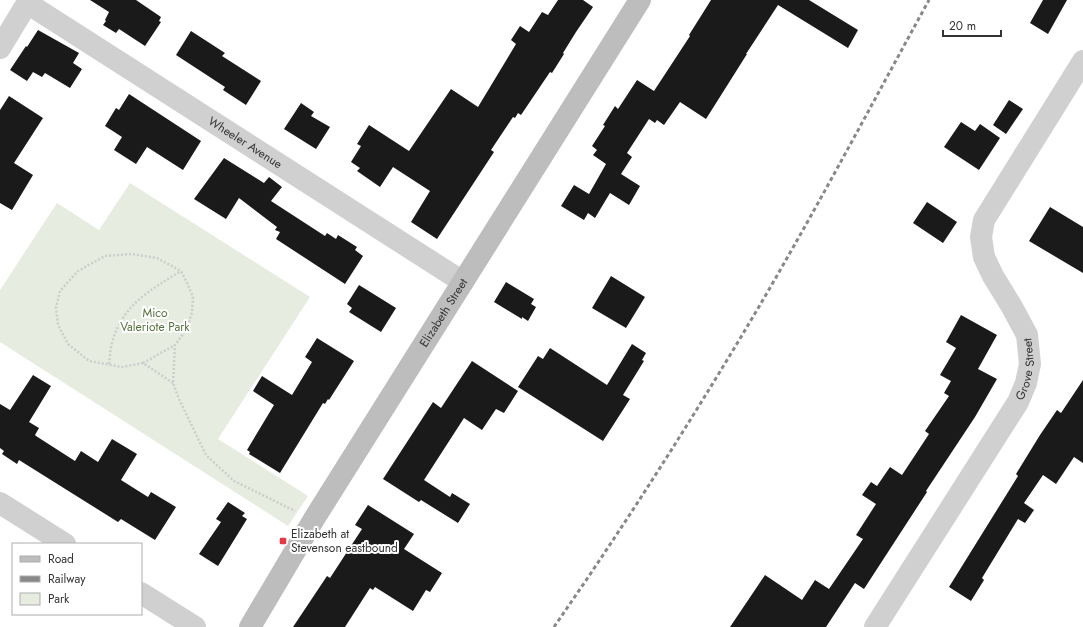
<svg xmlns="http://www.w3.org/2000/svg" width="1083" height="627" viewBox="0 0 1083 627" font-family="Jost,sans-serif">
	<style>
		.green { fill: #e6ecdf }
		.building { fill: #1a1a1a }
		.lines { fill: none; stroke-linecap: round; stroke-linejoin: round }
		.path { stroke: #cdcdcd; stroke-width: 2.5; stroke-dasharray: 2 2; stroke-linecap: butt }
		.minor { stroke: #d0d0d0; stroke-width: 22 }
		.tertiary { stroke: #d0d0d0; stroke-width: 22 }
		.secondary { stroke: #bdbdbd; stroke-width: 22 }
		.rail { stroke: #888; stroke-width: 3; stroke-dasharray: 4 3; stroke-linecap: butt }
		.poi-dot { fill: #e63946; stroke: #fff; stroke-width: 1.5 }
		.labels { text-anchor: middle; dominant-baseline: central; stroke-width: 4; stroke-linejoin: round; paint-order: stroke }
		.street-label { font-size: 12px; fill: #333; stroke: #fff }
		.park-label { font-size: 12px; fill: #56703f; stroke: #fff }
		.poi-label { font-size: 12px; fill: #333; stroke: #fff; text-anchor: start }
	</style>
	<rect width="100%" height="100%" fill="#fff"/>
	<!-- green -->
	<path class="green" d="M 130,183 L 310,297 L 218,439 L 308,496 L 288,526 L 0,342 L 0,290 L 57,203 L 99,230 Z"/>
	<!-- building -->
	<path class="building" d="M 90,0 L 136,0 L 161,17 L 159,21 L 161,22 L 145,46 L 119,29 L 116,33 L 103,25 L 106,21 L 105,20 L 109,12 Z
		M 558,0 L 583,0 L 593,7 L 576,32 L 563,53 L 564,54 L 552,73 L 550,72 L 521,115 L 518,113 L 515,118 L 513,117 L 491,150 L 494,152 L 437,239 L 411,222 L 430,191 L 393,167 L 380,187 L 357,171 L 360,168 L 351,162 L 361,146 L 357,144 L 369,125 L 409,151 L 451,89 L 478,107 L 516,44 L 511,40 L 520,26 L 529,32 L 542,12 L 548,15 Z
		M 711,0 L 809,0 L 858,30 L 848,48 L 778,5 L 746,54 L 747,54 L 706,119 L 680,102 L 664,125 L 657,120 L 655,123 L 649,119 L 627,153 L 632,157 L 621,174 L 640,186 L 629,205 L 610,193 L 595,218 L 588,213 L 584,220 L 561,206 L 574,185 L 589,194 L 606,164 L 593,155 L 597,150 L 592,146 L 605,126 L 603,125 L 615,106 L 618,109 L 637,80 L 654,91 L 690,36 L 689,35 Z
		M 1043,0 L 1067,0 L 1048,34 L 1030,23 Z
		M 38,30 L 79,53 L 73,63 L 82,69 L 70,88 L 45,73 L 42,77 L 33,72 L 27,81 L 10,70 L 26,46 L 27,47 Z
		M 191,31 L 225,53 L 222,56 L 261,81 L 246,105 L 223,90 L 225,87 L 176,55 Z
		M 129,94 L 201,141 L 183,170 L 147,147 L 136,164 L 114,150 L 122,137 L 105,126 L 116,108 L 119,110 Z
		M 9,96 L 43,118 L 14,163 L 33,175 L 12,210 L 0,203 L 0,110 Z
		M 1009,100 L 1023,109 L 1006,134 L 993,125 Z
		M 301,103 L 314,112 L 311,116 L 330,127 L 316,149 L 284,129 Z
		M 961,122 L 975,131 L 980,124 L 1000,138 L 979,170 L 944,147 Z
		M 224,158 L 264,183 L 269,177 L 282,187 L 271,201 L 325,236 L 327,233 L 336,239 L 338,235 L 357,247 L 355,250 L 363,256 L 345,284 L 276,239 L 280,232 L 275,230 L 277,227 L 239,198 L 226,219 L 194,199 Z
		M 927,202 L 957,222 L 943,243 L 913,223 Z
		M 1050,207 L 1083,227 L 1083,273 L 1029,241 Z
		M 611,276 L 645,297 L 626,328 L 592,308 Z
		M 506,282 L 534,299 L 531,304 L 536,307 L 528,321 L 522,317 L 522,319 L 494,302 Z
		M 359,285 L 396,308 L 381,332 L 349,312 L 352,308 L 347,304 Z
		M 961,315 L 997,335 L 978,369 L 997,379 L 975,417 L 926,491 L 927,492 L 864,589 L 855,583 L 826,627 L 730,627 L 765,575 L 802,600 L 815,580 L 829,589 L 863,539 L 856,535 L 876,504 L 862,495 L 871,482 L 877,486 L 890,467 L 902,475 L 929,434 L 925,431 L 949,396 L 944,393 L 951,381 L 940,375 L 956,348 L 946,342 Z
		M 317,338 L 354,361 L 329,400 L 328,399 L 325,404 L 323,403 L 280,473 L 249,454 L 250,452 L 247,450 L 274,405 L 253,391 L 262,376 L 292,395 L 312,362 L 305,357 Z
		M 632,344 L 646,353 L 642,360 L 644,361 L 623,395 L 630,399 L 603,441 L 518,387 L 538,356 L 543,359 L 550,348 L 607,385 Z
		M 472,361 L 518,391 L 504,413 L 496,409 L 482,430 L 464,418 L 424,480 L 450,497 L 452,493 L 470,504 L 458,523 L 421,500 L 419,502 L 383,479 L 433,402 L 441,408 Z
		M 33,375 L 51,386 L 29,422 L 39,428 L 35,435 L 36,436 L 75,461 L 81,451 L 98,462 L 112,439 L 137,454 L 121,480 L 148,497 L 151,492 L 176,507 L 155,540 L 121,519 L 118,522 L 19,460 L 17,464 L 2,454 L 4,451 L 0,448 L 0,404 L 10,410 Z
		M 1083,380 L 1083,463 L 1074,457 L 1056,484 L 1043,475 L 1024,503 L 1034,510 L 1025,523 L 1018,519 L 982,578 L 984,580 L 971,601 L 949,587 L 1018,476 L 1016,474 L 1040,435 L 1057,410 L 1061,413 Z
		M 228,502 L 245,513 L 242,516 L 247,519 L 218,566 L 199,554 L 221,522 L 216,519 Z
		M 368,505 L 414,534 L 404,549 L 442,573 L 430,592 L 426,590 L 413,611 L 375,587 L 373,590 L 370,588 L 345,627 L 293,627 L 327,576 L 330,578 L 362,529 L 355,525 Z"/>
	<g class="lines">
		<!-- path -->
		<path class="path" d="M 143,363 L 175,345
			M 109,364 C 110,357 110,350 112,343 C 122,305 150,290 181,271
			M 173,383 L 143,363 L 122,367 L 89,361 L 68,344 L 58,325 L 56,308 L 60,291 L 78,271 L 105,256 L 132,254 L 157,258 L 181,271 L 187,283 L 193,297 L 192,312 L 187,329 L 175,345 L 173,383 L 179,399 L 206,455 L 234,481 L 295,511"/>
		<!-- minor -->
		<g class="minor">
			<path id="s1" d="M 27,3 L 463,282"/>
			<path d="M 0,48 L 29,0"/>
			<path id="s2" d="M 875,627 L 1018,402 L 1026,383 L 1030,364 L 1027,335 L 1012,307 L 993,276 L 984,257 L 981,237 L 984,220 L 1083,61"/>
		</g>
		<!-- tertiary -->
		<path class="tertiary" d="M 0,503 L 65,544
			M 141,593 L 195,627"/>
		<!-- secondary -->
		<path class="secondary" id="s3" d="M 250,627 L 314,519 L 640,0"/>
		<!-- rail -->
		<path class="rail" d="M 554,627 C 613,542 670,454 724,365 C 797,246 862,122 929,0"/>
	</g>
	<!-- markers -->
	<rect class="poi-dot" x="279" y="537" width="8" height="8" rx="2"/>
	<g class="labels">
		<!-- street labels -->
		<g class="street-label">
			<text stroke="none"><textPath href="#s1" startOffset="259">Wheeler Avenue</textPath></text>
			<text stroke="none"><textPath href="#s3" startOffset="369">Elizabeth Street</textPath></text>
			<text stroke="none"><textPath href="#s2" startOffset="301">Grove Street</textPath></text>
		</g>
		<!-- park labels -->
		<g class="park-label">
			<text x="155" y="313">Mico<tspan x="155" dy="14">Valeriote Park</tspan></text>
		</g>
		<!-- poi labels -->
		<g class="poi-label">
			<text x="291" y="534">Elizabeth at<tspan x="291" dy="14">Stevenson eastbound</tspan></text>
		</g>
	</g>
	<!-- legend -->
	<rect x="12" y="543" width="130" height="72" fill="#ffffff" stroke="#adadad"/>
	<rect x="20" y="556" width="20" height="6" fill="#bdbdbd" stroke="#adadad"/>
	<text x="48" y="563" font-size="12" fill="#333333">Road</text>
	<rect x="20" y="576" width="20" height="6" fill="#888888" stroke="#adadad"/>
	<text x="48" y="583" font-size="12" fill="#333333">Railway</text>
	<rect x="20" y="593" width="20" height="12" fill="#e6ecdf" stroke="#adadad"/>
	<text x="48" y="603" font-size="12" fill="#333333">Park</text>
	<!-- scale -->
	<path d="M943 30v6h58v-6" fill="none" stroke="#333333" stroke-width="2"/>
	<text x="949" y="30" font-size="12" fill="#333333" stroke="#ffffff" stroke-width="3" paint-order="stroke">20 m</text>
</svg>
